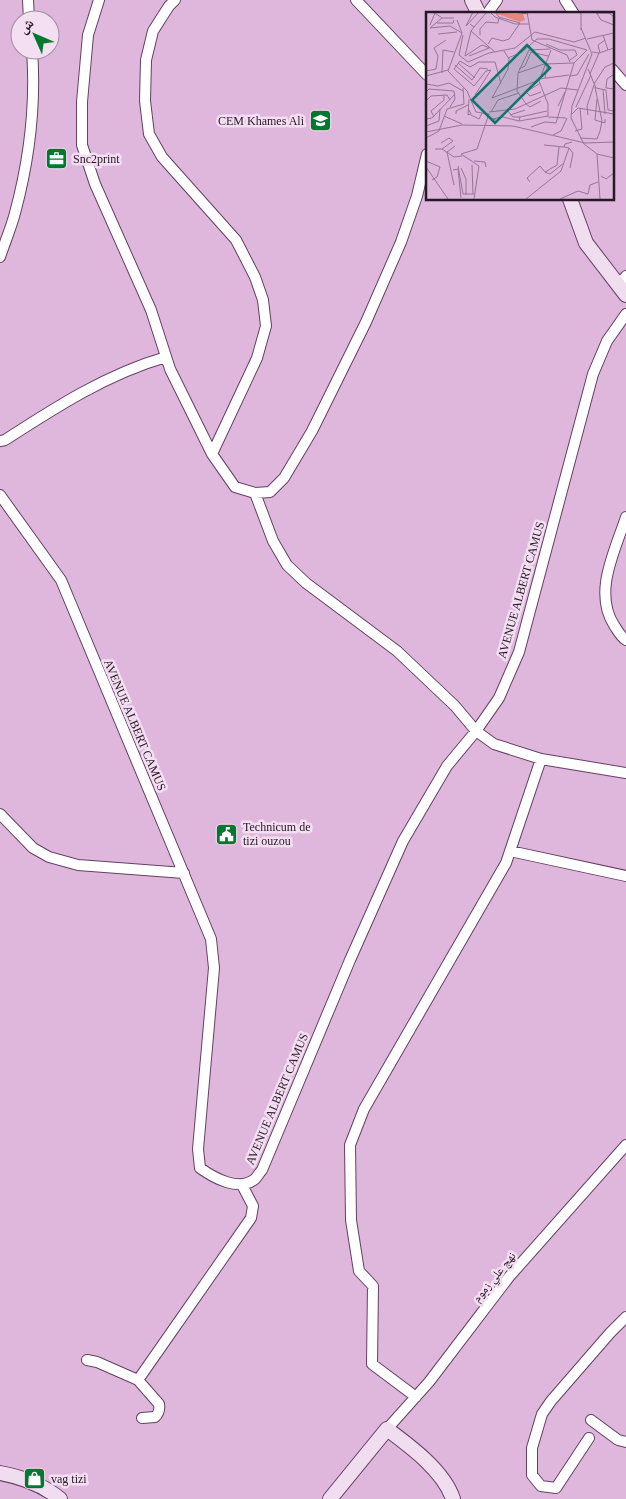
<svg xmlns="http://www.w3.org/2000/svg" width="626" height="1499" viewBox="0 0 626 1499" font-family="'Times New Roman','Noto Naskh Arabic',serif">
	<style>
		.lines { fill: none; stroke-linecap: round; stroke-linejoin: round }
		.street-casing { stroke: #644163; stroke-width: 12 }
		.secondary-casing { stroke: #644163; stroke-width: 16 }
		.street { stroke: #fff; stroke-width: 10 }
		.secondary { stroke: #f0ddef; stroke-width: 14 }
		.labels { text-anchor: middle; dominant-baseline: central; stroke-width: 5; stroke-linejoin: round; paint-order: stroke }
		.poi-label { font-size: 12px; fill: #271827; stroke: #f3def2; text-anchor: start }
		.street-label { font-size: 12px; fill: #271827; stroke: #f3def2 }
		.inset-road { fill: none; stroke: #957794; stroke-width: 1 }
		.view { fill: #0f766e; fill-opacity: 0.15; stroke: #0f766e; stroke-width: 2.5 }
		.inset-edge { fill: none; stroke: #271827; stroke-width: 2.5 }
	</style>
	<rect width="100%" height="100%" fill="#dfb6dc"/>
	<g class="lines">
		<defs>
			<path id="street" d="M 28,0 L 29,20
				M 99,0 L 88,35 L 82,102 L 82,145 L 95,184 L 151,310 L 170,369 L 212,454 L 235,487 L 255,493 L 270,492 L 284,478 L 312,431 L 366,322 L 401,242 L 417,196 L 427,154
				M 175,0 L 169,6 L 153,31 L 146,60 L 145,101 L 149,134 L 162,157 L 236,240 L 255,277 L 263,300 L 266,326 L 257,358 L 212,454
				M 356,0 L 427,75
				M 565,0 L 574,14
				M 487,14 L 497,0
				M 612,69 L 626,85
				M 0,257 C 5,242 11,228 15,213 C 29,161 36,104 32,50
				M 618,286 L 626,276
				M 0,441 L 5,440 C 56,407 107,374 166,357
				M 255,493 L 273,541 L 287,565 L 306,583 L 397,651 L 455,706 L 476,731 L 494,744 L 541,759 L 626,773
				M 0,495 L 61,580 L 211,939 L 214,968 L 198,1149 L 200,1168 C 214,1178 239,1192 255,1179 C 257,1177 260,1172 262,1170 L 350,960 L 403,841 L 447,766 L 476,731 L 499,698 L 519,652 L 593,374 L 607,341 L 626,314
				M 626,517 C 615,551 593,592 614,625 C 618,631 620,636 626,640
				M 0,814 L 33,848 L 49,857 L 78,865 L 184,873
				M 510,851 L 626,876
				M 87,1360 L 97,1362 L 138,1380 L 159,1404 C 160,1410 159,1413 155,1417 L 142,1418
				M 138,1380 L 251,1218 L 253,1206 L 242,1185
				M 416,1397 L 372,1364 L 373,1286 L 359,1271 L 351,1220 L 350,1145 L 364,1109 L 506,863 L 541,759
				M 591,1420 L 618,1440 L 626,1442
				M 387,1429 L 429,1382 L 509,1277 L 626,1145
				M 589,1438 L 556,1488 L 541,1486 L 532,1475 L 532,1448 L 542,1414 L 551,1401 L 610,1333 L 626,1317"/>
			<path id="secondary" d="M 472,0 L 479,14
				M 570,199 L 586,243 L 626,295
				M 0,1473 C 22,1477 43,1485 60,1499
				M 330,1499 L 387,1429 C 410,1446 444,1471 453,1499"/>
		</defs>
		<!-- street casing -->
		<use href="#street" class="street-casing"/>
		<!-- secondary casing -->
		<use href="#secondary" class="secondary-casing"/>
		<!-- street -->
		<use href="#street" class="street"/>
		<!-- secondary -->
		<use href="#secondary" class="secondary"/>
	</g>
	<!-- icons -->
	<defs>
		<symbol id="school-square" viewBox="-11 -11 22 22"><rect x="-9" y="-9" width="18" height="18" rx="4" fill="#00782e" stroke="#f3def2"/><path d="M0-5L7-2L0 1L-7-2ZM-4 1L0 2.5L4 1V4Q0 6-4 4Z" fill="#fff"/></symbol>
		<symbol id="office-square" viewBox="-11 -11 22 22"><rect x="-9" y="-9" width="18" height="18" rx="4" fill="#00782e" stroke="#f3def2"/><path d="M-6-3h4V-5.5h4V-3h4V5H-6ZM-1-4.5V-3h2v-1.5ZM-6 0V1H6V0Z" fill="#fff"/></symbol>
		<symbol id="civic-square" viewBox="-11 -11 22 22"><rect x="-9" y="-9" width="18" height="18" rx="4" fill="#00782e" stroke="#f3def2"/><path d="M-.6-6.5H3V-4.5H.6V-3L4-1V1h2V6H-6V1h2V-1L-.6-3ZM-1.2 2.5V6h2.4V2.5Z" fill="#fff"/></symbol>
		<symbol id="shop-square" viewBox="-11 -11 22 22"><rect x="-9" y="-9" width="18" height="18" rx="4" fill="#00782e" stroke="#f3def2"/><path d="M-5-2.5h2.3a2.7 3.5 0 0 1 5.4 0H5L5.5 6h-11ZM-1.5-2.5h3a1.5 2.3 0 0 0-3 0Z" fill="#fff"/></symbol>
	</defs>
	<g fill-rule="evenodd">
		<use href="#school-square" x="308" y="108" width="25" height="25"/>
		<use href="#office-square" x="44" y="146" width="25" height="25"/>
		<use href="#civic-square" x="214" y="822" width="25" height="25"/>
		<use href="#shop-square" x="22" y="1466" width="25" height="25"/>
	</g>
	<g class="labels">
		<!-- poi labels -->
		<g class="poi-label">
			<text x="304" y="121" text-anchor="end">CEM Khames Ali</text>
			<text x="73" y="159">Snc2print</text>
			<text x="243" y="827">Technicum de<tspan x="243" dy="14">tizi ouzou</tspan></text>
			<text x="51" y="1479">vag tizi</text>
		</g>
		<!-- street labels -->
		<g class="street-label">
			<text transform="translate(521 590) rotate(-74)">AVENUE ALBERT CAMUS</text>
			<text transform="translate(135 725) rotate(67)">AVENUE ALBERT CAMUS</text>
			<text transform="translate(277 1099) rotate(-67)">AVENUE ALBERT CAMUS</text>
			<text transform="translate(494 1277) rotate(-51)">نهج علي زموم</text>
		</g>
	</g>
	<!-- overview -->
	<g transform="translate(426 12)">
		<rect width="188" height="188" fill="#dfb6dc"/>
		<path d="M 69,1 L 97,2 L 99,8 L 94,10 Z" fill="#e7887b"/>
		<path class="inset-road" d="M 47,0 L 40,14 L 53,0M 64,0 L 69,5 L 89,12 L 103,12M 86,0 L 102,2M 101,0 L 106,28 L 141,43 L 144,50M 155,0 L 155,18M 170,0 L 175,8 L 188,13M 171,1 L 183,1 L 188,5M 16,6 L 4,16 L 24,14 L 36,21M 31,8 L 36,21 L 22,59 L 41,79 L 50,100 L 63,102 L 51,137 L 35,142 L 53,154 L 48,187M 11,11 L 27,11 L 28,8M 44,12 L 48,15 L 45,19 L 69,40M 4,13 L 9,1 L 16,6 L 28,6M 48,15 L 61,0M 45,19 L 39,44 L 56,33 L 64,36M 12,22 L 31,20M 37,23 L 33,43 L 42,50 L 63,41 L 89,36 L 109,20 L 148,30 L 160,26M 54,23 L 54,17 L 60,10 L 72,11 L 73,6M 177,23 L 182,38M 161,27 L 188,21M 62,32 L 66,26 L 77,29 L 83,27 L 94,11 L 73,5 L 69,0M 120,32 L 134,38 L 149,38 L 151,43 L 144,48M 124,37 L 103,38 L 92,61 L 118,52 L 148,51M 78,39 L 83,47 L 82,57 L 66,86 L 113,68M 166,40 L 173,41 L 188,36M 174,41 L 172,33 L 179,28M 43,44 L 63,36M 82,46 L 96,40 L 111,27 L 123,27 L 161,38 L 148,51 L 130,111 L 119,110 L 105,115M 32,51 L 49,66M 29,53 L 46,68 L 54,56 L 62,57M 93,57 L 99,54 L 105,40 L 122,44M 162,57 L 170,76 L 180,78 L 182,98 L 188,99M 0,59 L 10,57 L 12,44 L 8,36 L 20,28M 16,61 L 17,38 L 28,40M 92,61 L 91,79 L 100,92 L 104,95 L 115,89M 164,62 L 173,41M 188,62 L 181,67 L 180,76 L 188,77M 0,64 L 22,58M 143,64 L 151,63 L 163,42M 119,66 L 122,51M 113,67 L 143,63M 0,72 L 12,74 L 23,71 L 37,79M 113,72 L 100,80 L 104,84 L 115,80M 168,72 L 179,55 L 188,51M 177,77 L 179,102M 0,80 L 3,77 L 28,79 L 29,87 L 24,95M 49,83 L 65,58 L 60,59 L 48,74 L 28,57 L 34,49 L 44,55 L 53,50 L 69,50 L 75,72M 171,87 L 169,108 L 179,111 L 179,107M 0,89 L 5,84 L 21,83 L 24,88M 132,94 L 139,80M 150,95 L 165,63M 43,98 L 45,102 L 42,103 L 43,87M 63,100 L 89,97 L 135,76 L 152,78M 65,100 L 72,88 L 93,81M 30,102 L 30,99 L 42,93M 146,102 L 152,96 L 188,102M 45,103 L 53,107 L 56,101M 84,103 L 99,98M 162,103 L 161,94 L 168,73M 18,104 L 36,112M 122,104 L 122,92 L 113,69 L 125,38M 8,105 L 5,99 L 18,88 L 18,84M 94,105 L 121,99M 122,105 L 140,106M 145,106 L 158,132 L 171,142 L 188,146M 145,106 L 146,94 L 166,42 L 155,16M 0,107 L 6,106 L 29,82M 70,108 L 66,107 L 77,105 L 93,109 L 94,105 L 87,105 L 81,98M 93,109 L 122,104M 0,114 L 13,109 L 14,97M 149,119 L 156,117 L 154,96M 0,120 L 36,113 L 87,114 L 159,131 L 188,130M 127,123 L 135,119 L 141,106M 0,126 L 13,119 L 21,97 L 38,92 L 37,76M 154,126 L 171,127 L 174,119 L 176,109 L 169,75M 15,131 L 23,126 L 27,129 L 16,137M 118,133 L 138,135M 143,136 L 147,141 L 144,156M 9,137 L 16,137 L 28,145 L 36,144M 171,142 L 174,187M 0,149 L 14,155 L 11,165 L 6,168M 48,149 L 59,150 L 60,155M 46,153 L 47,182M 32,154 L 37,182 L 48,182M 0,155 L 22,187M 35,156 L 40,167 L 40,183M 27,158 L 32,157 L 35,186M 119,160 L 131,153 L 133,135M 119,160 L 124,162 L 138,151M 175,164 L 180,167 L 188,161M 104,170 L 101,166 L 114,154 L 119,160M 28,173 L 21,140 L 29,134M 100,187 L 135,159 L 143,136 L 138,135 L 139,132 L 146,130M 134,187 L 152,179 L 162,182 L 164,173 L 172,170"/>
		<path class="view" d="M 101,33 L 124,56 L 69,111 L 46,88 Z"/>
		<rect width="188" height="188" class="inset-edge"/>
	</g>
	<!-- north arrow -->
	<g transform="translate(35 35) rotate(315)"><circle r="24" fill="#f3def2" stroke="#a18fa1"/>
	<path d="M0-4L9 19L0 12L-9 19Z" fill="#00782e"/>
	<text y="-8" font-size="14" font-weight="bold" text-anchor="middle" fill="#271827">ش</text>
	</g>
</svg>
